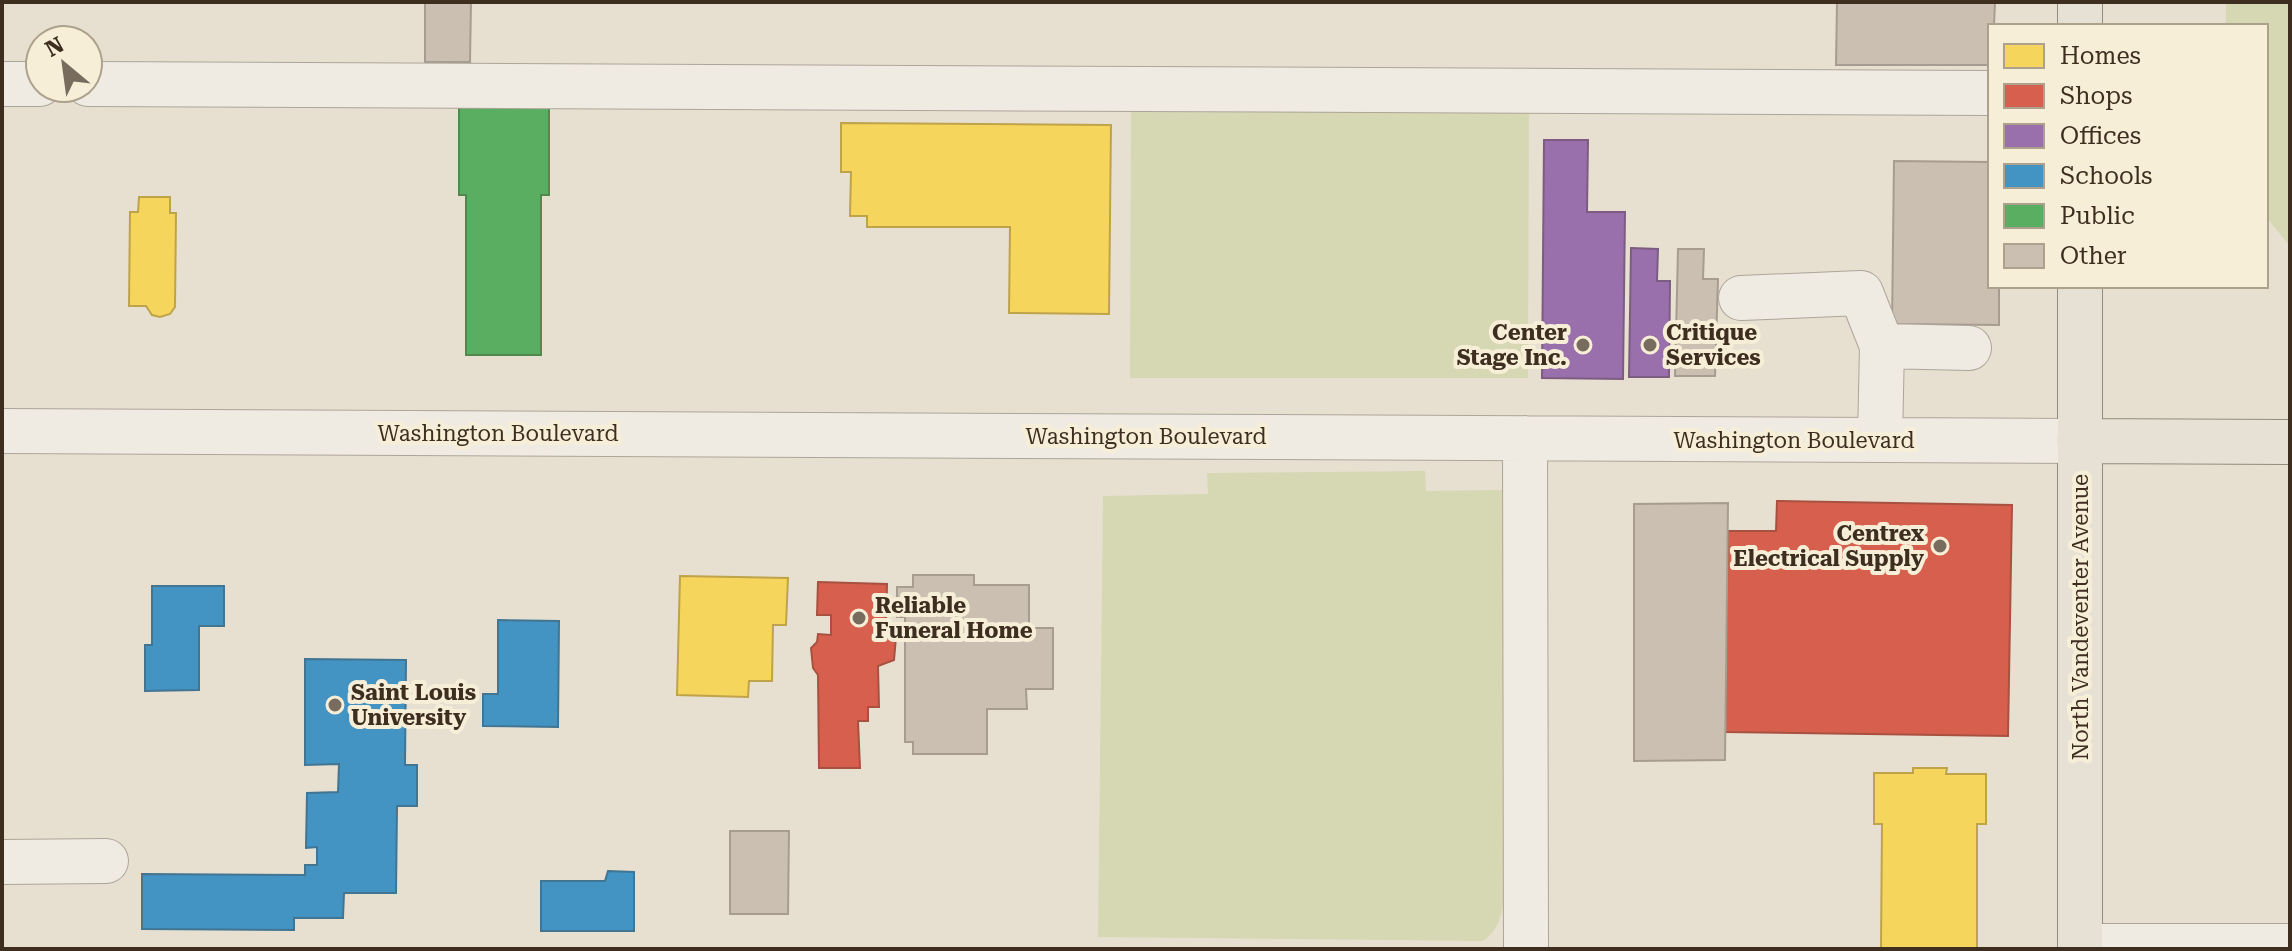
<svg xmlns="http://www.w3.org/2000/svg" width="2292" height="951" viewBox="0 0 2292 951" font-family="'Roboto Serif',serif">
	<style>
		.green { fill: #d6d7b3 }
		.homes { fill: #f6d55c; stroke: #bea34a; stroke-width: 2 }
		.shops { fill: #d6604d; stroke: #a85140; stroke-width: 2 }
		.offices { fill: #9970ab; stroke: #7d5c81; stroke-width: 2 }
		.schools { fill: #4393c3; stroke: #417592; stroke-width: 2 }
		.public { fill: #5aae61; stroke: #51884e; stroke-width: 2 }
		.building { fill: #cbbfb2; stroke: #a89c90; stroke-width: 2 }
		.lines { fill: none; stroke-linecap: round; stroke-linejoin: round }
		.minor-casing { stroke: #ada599; stroke-width: 46 }
		.major-casing { stroke: #928b80; stroke-width: 46 }
		.minor { stroke: #efebe3; stroke-width: 44 }
		.major { stroke: #e6e1d4; stroke-width: 44 }
		.poi-dot { fill: #786c5e; stroke: #f7eed8; stroke-width: 3 }
		.labels { text-anchor: middle; dominant-baseline: central; stroke-width: 8; stroke-linejoin: round; paint-order: stroke }
		.poi-label { font-size: 22px; font-weight: bold; fill: #3d2e20; stroke: #f7eed8; text-anchor: start }
		.street-label { font-size: 22px; fill: #3d2e20; stroke: #f7eed8 }
	</style>
	<rect width="100%" height="100%" fill="#e7e0d1"/>
	<!-- green -->
	<path class="green" d="M 2226,2 L 2290,2 L 2290,246 L 2266,217 L 2266,26 L 2226,26 Z
		M 1529,102 L 1528,378 L 1130,378 L 1131,103 Z
		M 1425,471 L 1426,491 L 1505,490 L 1503,906 C 1500,922 1496,931 1483,941 L 1098,937 L 1103,496 L 1208,494 L 1207,473 Z"/>
	<!-- homes -->
	<path class="homes" d="M 841,123 L 1111,125 L 1109,314 L 1009,313 L 1010,227 L 867,227 L 867,216 L 850,216 L 851,172 L 841,172 Z
		M 139,197 L 170,197 L 170,213 L 176,213 L 175,307 L 170,314 L 160,317 L 152,315 L 146,306 L 129,306 L 130,212 L 138,212 Z
		M 680,576 L 788,578 L 786,625 L 773,625 L 772,681 L 749,681 L 748,697 L 677,695 Z
		M 1913,768 L 1947,768 L 1946,774 L 1986,774 L 1986,824 L 1977,824 L 1977,949 L 1881,949 L 1882,824 L 1874,824 L 1874,773 L 1913,773 Z"/>
	<!-- shops -->
	<path class="shops" d="M 1777,501 L 2012,505 L 2008,736 L 1725,732 L 1728,531 L 1776,531 Z
		M 818,582 L 887,584 L 886,625 L 896,637 L 894,660 L 878,666 L 879,707 L 868,707 L 868,721 L 858,721 L 860,768 L 819,768 L 818,675 L 813,668 L 811,648 L 817,642 L 818,634 L 831,635 L 831,615 L 817,615 Z"/>
	<!-- offices -->
	<path class="offices" d="M 1544,140 L 1588,140 L 1587,212 L 1625,212 L 1623,379 L 1542,378 Z
		M 1631,248 L 1658,249 L 1657,281 L 1670,281 L 1669,377 L 1629,377 Z"/>
	<!-- schools -->
	<path class="schools" d="M 152,586 L 224,586 L 224,626 L 199,626 L 199,690 L 145,691 L 145,645 L 152,645 Z
		M 498,620 L 559,621 L 558,727 L 483,726 L 483,694 L 498,694 Z
		M 305,659 L 406,660 L 405,765 L 417,765 L 417,806 L 397,806 L 396,893 L 344,893 L 343,918 L 294,918 L 294,930 L 142,929 L 142,874 L 305,875 L 305,865 L 317,865 L 317,847 L 306,848 L 307,793 L 338,792 L 339,764 L 305,765 Z
		M 608,871 L 634,872 L 634,931 L 541,931 L 541,881 L 605,881 Z"/>
	<!-- public -->
	<path class="public" d="M 459,97 L 549,97 L 549,195 L 541,195 L 541,355 L 466,355 L 466,195 L 459,195 Z"/>
	<!-- building -->
	<path class="building" d="M 425,2 L 471,2 L 470,62 L 425,62 Z
		M 1837,2 L 1995,2 L 1994,26 L 1990,26 L 1990,65 L 1836,65 Z
		M 1894,161 L 1990,162 L 1990,286 L 1999,286 L 1999,325 L 1892,324 Z
		M 1678,249 L 1704,249 L 1703,279 L 1718,279 L 1715,376 L 1675,376 Z
		M 1728,503 L 1725,760 L 1634,761 L 1634,504 Z
		M 913,575 L 974,575 L 974,585 L 1029,585 L 1029,628 L 1053,628 L 1053,689 L 1026,689 L 1027,709 L 987,709 L 987,754 L 913,754 L 913,742 L 905,742 L 905,617 L 897,617 L 897,587 L 913,587 Z
		M 730,831 L 789,831 L 788,914 L 730,914 Z"/>
	<g class="lines">
		<defs>
			<path id="minor" d="M 2,84 L 40,84
				M 88,84 L 1990,93
				M 1741,298 L 1861,293 L 1882,346
				M 2,431 L 2079,441
				M 1525,438 L 1526,949
				M 1880,440 L 1882,346 L 1969,348
				M 2,862 L 106,861
				M 2080,946 L 2290,946"/>
			<path id="major" d="M 2080,26 L 2080,2
				M 2080,286 L 2080,949
				M 2079,441 L 2290,442"/>
		</defs>
		<!-- minor casing -->
		<use href="#minor" class="minor-casing"/>
		<!-- major casing -->
		<use href="#major" class="major-casing"/>
		<!-- minor -->
		<use href="#minor" class="minor"/>
		<!-- major -->
		<use href="#major" class="major"/>
	</g>
	<!-- markers -->
	<g class="poi-dot">
		<circle cx="1583" cy="345" r="8"/>
		<circle cx="1650" cy="345" r="8"/>
		<circle cx="1940" cy="546" r="8"/>
		<circle cx="859" cy="618" r="8"/>
		<circle cx="335" cy="705" r="8"/>
	</g>
	<g class="labels">
		<!-- poi labels -->
		<g class="poi-label">
			<text x="1567" y="332" text-anchor="end">Center<tspan x="1567" dy="25">Stage Inc.</tspan></text>
			<text x="1666" y="332">Critique<tspan x="1666" dy="25">Services</tspan></text>
			<text x="1924" y="533" text-anchor="end">Centrex<tspan x="1924" dy="25">Electrical Supply</tspan></text>
			<text x="875" y="605">Reliable<tspan x="875" dy="25">Funeral Home</tspan></text>
			<text x="351" y="692">Saint Louis<tspan x="351" dy="25">University</tspan></text>
		</g>
		<!-- street labels -->
		<g class="street-label">
			<text x="498" y="433">Washington Boulevard</text>
			<text x="1146" y="436">Washington Boulevard</text>
			<text x="1794" y="440">Washington Boulevard</text>
			<text transform="translate(2080 617) rotate(-90)">North Vandeventer Avenue</text>
		</g>
	</g>
	<!-- border -->
	<rect width="2292" height="951" fill="none" stroke="#3d2e20" stroke-width="8"/>
	<!-- legend -->
	<rect x="1988" y="24" width="280" height="264" fill="#f7eed8" stroke="#ada18e" stroke-width="2"/>
	<rect x="2004" y="44" width="40" height="24" fill="#f6d55c" stroke="#ada18e" stroke-width="2"/>
	<text x="2060" y="64" font-size="24" fill="#3d2e20">Homes</text>
	<rect x="2004" y="84" width="40" height="24" fill="#d6604d" stroke="#ada18e" stroke-width="2"/>
	<text x="2060" y="104" font-size="24" fill="#3d2e20">Shops</text>
	<rect x="2004" y="124" width="40" height="24" fill="#9970ab" stroke="#ada18e" stroke-width="2"/>
	<text x="2060" y="144" font-size="24" fill="#3d2e20">Offices</text>
	<rect x="2004" y="164" width="40" height="24" fill="#4393c3" stroke="#ada18e" stroke-width="2"/>
	<text x="2060" y="184" font-size="24" fill="#3d2e20">Schools</text>
	<rect x="2004" y="204" width="40" height="24" fill="#5aae61" stroke="#ada18e" stroke-width="2"/>
	<text x="2060" y="224" font-size="24" fill="#3d2e20">Public</text>
	<rect x="2004" y="244" width="40" height="24" fill="#cbbfb2" stroke="#ada18e" stroke-width="2"/>
	<text x="2060" y="264" font-size="24" fill="#3d2e20">Other</text>
	<!-- north arrow -->
	<g transform="translate(64 64) rotate(331)"><circle r="38" fill="#f7eed8" stroke="#ada18e" stroke-width="2"/>
	<path d="M0-6L14 30L0 20L-14 30Z" fill="#786c5e"/>
	<text y="-12" font-size="22" font-weight="bold" text-anchor="middle" fill="#3d2e20">N</text>
	</g>
</svg>
